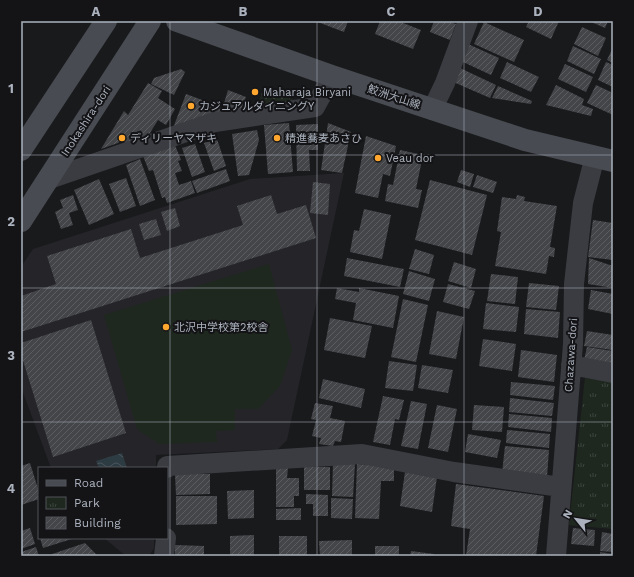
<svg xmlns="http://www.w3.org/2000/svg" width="634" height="577" viewBox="0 0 634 577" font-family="'Work Sans','Noto Sans JP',sans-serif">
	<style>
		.built { fill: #252529 }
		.grass { fill: url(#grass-dots) }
		.park { fill: url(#park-tufts) }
		.garden { fill: #1f281f }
		.water { fill: url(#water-waves) }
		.building { fill: url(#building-hatch) }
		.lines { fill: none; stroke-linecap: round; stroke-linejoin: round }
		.street { stroke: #3a3c41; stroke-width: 20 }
		.secondary { stroke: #484b52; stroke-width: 22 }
		.grid { fill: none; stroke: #abb2bd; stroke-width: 1; stroke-opacity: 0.55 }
		.poi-dot { fill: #ffa72e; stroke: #141417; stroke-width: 1.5 }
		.labels { text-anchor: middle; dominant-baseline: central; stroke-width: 4; stroke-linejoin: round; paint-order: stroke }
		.poi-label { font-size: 11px; fill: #abb2bd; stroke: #141417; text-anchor: start }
		.street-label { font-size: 11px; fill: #abb2bd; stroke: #141417 }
		.neatline { fill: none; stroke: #abb2bd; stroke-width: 1.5 }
		.grid-label { font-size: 13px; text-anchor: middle; font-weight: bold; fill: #abb2bd }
	</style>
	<defs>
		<pattern id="grass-dots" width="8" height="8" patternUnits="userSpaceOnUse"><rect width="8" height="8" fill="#1f281f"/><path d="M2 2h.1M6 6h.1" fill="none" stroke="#3d453e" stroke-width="1.8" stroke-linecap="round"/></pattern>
		<pattern id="park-tufts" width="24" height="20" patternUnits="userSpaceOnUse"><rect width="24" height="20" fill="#1f281f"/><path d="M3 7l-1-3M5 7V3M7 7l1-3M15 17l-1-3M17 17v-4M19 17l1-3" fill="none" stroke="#3d453e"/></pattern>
		<pattern id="water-waves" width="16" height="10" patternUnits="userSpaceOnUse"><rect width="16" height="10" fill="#2d3b42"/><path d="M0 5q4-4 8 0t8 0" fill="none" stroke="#49555b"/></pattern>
		<pattern id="building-hatch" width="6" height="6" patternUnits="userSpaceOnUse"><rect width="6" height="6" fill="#434549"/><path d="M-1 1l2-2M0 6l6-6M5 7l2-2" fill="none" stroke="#5b5d61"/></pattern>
	</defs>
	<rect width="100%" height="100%" fill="#191a1c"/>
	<!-- built -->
	<path class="built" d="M 344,173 L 287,440 L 278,449 L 156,455 L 156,468 L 51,468 L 21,387 L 21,267 L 33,249 L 250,179 Z
		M 104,538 L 154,538 L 154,548 L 149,556 L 126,556 Z"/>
	<!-- grass -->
	<path class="grass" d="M 263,90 L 297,101 L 256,109 Z"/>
	<!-- park -->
	<path class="park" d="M 585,378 L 613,382 L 613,529 L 569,525 Z"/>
	<!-- garden -->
	<path class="garden" d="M 269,264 L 292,350 L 280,386 L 258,409 L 235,409 L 235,430 L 216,431 L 217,442 L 159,444 L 137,429 L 104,315 Z"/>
	<!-- water -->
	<path class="water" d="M 122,453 L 127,468 L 99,468 L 96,461 Z"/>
	<!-- building -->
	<path class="building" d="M 315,21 L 348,21 L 344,32 Z
		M 380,21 L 398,21 L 421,30 L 413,49 L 375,34 Z
		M 434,21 L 447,21 L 456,24 L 450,40 L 430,32 Z
		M 529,21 L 559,21 L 551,39 L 526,27 Z
		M 589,21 L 608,21 L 605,28 Z
		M 484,22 L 524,40 L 514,62 L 474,44 Z
		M 582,27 L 606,38 L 598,56 L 574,44 Z
		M 468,44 L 499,58 L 491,75 L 461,61 Z
		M 573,46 L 601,59 L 594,74 L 567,61 Z
		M 613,47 L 613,63 L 607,60 Z
		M 507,62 L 539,77 L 531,92 L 500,78 Z
		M 606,62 L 613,65 L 613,87 L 598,80 Z
		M 565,64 L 593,77 L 586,92 L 558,79 Z
		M 458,67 L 496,85 L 490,98 L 451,81 Z
		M 181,69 L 185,72 L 174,95 L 151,84 L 154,78 Z
		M 148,83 L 162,91 L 158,98 L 175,109 L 166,125 L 158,120 L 148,136 L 127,144 L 121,140 L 118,143 L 101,149 L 124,111 L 128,115 Z
		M 556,85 L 584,99 L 582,105 L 593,109 L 591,116 L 546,105 Z
		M 596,85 L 613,93 L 613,115 L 587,103 Z
		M 498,86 L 532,101 L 531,104 L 492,98 Z
		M 228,90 L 246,97 L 241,109 L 221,113 Z
		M 186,94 L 221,107 L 218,115 L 173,128 Z
		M 289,123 L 293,172 L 268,174 L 264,125 Z
		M 328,123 L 351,132 L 342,173 L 321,170 Z
		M 318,124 L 318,150 L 309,150 L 310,171 L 297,171 L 296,125 Z
		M 257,130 L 259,140 L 249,175 L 238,176 L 232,134 Z
		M 366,136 L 396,146 L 390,176 L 383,174 L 378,198 L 355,193 Z
		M 217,139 L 226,166 L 214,171 L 204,143 Z
		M 195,144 L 205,172 L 192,177 L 182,148 Z
		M 175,145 L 181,160 L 178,161 L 182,171 L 175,173 L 179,185 L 191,181 L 195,193 L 167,203 L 165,197 L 162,198 L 153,170 L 149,171 L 143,156 Z
		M 400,150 L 423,155 L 416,189 L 422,190 L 418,208 L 385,201 L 388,184 L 393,185 Z
		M 140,159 L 155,200 L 140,206 L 126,165 Z
		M 226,169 L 230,181 L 197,193 L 192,181 Z
		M 461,170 L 474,174 L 470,187 L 457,182 Z
		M 477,175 L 497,182 L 493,193 L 473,187 Z
		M 126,178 L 136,206 L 120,212 L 109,184 Z
		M 99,179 L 114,214 L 89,225 L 74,190 Z
		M 430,180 L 487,195 L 472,255 L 415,240 Z
		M 313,182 L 330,184 L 328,215 L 310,213 Z
		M 73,195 L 78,210 L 69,213 L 73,225 L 61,229 L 55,212 L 63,208 L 60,200 Z
		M 271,195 L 277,214 L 306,205 L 316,238 L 21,332 L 21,296 L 56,284 L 47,256 L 131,229 L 140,258 L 243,225 L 237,206 Z
		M 517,195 L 525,197 L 524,201 L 557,206 L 550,247 L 555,248 L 554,257 L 549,256 L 546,274 L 495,266 L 501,232 L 497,231 L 502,197 L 516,199 Z
		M 175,208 L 180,226 L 167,231 L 161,212 Z
		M 364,209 L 391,215 L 382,259 L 350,252 L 354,230 L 359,231 Z
		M 156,219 L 161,235 L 144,240 L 139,224 Z
		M 593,220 L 613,223 L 613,260 L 588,257 Z
		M 415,249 L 434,255 L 429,274 L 409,269 Z
		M 347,258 L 404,269 L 400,287 L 344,276 Z
		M 589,258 L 613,266 L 613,288 L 588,284 Z
		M 454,262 L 476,269 L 471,288 L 448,281 Z
		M 409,271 L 435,279 L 429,301 L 403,294 Z
		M 491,274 L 518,277 L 515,304 L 487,301 Z
		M 529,283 L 559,286 L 556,310 L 526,307 Z
		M 448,284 L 475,291 L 469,309 L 443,302 Z
		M 337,288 L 359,292 L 359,288 L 399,296 L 393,328 L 353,320 L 356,303 L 335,299 Z
		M 591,290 L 613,294 L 613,314 L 588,309 Z
		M 403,299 L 428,305 L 416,362 L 391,357 Z
		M 486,303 L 519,307 L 516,332 L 483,329 Z
		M 526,309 L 560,312 L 558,338 L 524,334 Z
		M 437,311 L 464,317 L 456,359 L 429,354 Z
		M 330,318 L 372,326 L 365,358 L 324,350 Z
		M 91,320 L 126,433 L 53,457 L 21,354 L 21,343 Z
		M 587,331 L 613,335 L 613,350 L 584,346 Z
		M 483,339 L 516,344 L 512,371 L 479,366 Z
		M 587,347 L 613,351 L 612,364 L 584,360 Z
		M 521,350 L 557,355 L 554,382 L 518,377 Z
		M 389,361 L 417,365 L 413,391 L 385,388 Z
		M 422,365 L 453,370 L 448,393 L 418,388 Z
		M 323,379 L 365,389 L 361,408 L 319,398 Z
		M 511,382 L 555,386 L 553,400 L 510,395 Z
		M 383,396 L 404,400 L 399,420 L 395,419 L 390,445 L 373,442 Z
		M 510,398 L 554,403 L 552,416 L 509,412 Z
		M 411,401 L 427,404 L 418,449 L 401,446 Z
		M 315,403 L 333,406 L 330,418 L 345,421 L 341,442 L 335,441 L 333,446 L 319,444 L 321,438 L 312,436 L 316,420 L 311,419 Z
		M 437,405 L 457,409 L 448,452 L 428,448 Z
		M 474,405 L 504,407 L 502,432 L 472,430 Z
		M 509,414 L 552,418 L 551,432 L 508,427 Z
		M 507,430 L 550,434 L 549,448 L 506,443 Z
		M 468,434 L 501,440 L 497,458 L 465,452 Z
		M 505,446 L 549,450 L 547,477 L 502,473 Z
		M 30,463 L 39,492 L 39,499 L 21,505 L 21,466 Z
		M 333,463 L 355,463 L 353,497 L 332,496 Z
		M 357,464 L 394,466 L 394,481 L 381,481 L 379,519 L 355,518 Z
		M 304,467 L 330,467 L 330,490 L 304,490 Z
		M 276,468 L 288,468 L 287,478 L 299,478 L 299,496 L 294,496 L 294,507 L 276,507 Z
		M 405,472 L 437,477 L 432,512 L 400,506 Z
		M 175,474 L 210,474 L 210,494 L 176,495 Z
		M 456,484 L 544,496 L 536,556 L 466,556 L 470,529 L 451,526 Z
		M 254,490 L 254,518 L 228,519 L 227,491 Z
		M 306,494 L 328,495 L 328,516 L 313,516 L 313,504 L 306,504 Z
		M 176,496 L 217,496 L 217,524 L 176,525 Z
		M 331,498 L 353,499 L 352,519 L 331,518 Z
		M 301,508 L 301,520 L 276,520 L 276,509 Z
		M 30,528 L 35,544 L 21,549 L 21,531 Z
		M 573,528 L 595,530 L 594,546 L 571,544 Z
		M 602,532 L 613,534 L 613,552 L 600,551 Z
		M 254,535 L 254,556 L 230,556 L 230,536 Z
		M 279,536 L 307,536 L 307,556 L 279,556 Z
		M 40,538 L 75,538 L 43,548 Z
		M 352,540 L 352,556 L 320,556 L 319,541 Z
		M 85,543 L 98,556 L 53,556 L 52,554 Z
		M 175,545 L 204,546 L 204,556 L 175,556 Z
		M 375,546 L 399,546 L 399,556 L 375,556 Z
		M 36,547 L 39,556 L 21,556 L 21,552 Z
		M 411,551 L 434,554 L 434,556 L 410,556 Z
		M 600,552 L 613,554 L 613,556 L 600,556 Z"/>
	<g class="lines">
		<!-- street -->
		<path class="street" d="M 432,110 L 445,83 L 468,21
			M 49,179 L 215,122 L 315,107 L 332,76
			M 571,365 L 613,373
			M 167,468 L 167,466 L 362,454 L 454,472 L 561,487
			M 164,556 L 166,538
			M 556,556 L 573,344 L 574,284 L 583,203 L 595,156"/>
		<!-- secondary -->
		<path class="secondary" d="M 177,21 L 332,76 L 525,140 L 613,161
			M 21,150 L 106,21
			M 21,221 L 150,21"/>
	</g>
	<!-- grid -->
	<path class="grid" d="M 170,21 L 170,556M 317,21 L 317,556M 464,21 L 464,556M 21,155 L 613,155M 21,288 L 613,288M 21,422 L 613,422"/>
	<!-- markers -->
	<g class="poi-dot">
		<circle cx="255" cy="92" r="4"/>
		<circle cx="191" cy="106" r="4"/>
		<circle cx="122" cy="138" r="4"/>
		<circle cx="277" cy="138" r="4"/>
		<circle cx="378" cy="158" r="4"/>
		<circle cx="166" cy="327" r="4"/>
	</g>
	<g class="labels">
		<!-- poi labels -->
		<g class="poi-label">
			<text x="263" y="92">Maharaja Biryani</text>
			<text x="199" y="106">カジュアルダイニングY</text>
			<text x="130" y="138">ディリーヤマザキ</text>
			<text x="285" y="138">精進蕎麦あさひ</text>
			<text x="386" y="158">Veau dor</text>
			<text x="174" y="327">北沢中学校第2校舎</text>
		</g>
		<!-- street labels -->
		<g class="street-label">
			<text transform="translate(394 97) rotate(18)">鮫洲大山線</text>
			<text transform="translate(86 121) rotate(-57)">Inokashira-dori</text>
			<text transform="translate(571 355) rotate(-86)">Chazawa-dori</text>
		</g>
	</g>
	<!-- border -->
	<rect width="634" height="577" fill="none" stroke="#141417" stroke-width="44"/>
	<!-- legend -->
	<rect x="38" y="467" width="130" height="72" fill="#141417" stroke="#505359"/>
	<rect x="46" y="480" width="20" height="6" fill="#484b52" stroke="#505359"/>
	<text x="74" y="487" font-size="12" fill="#abb2bd">Road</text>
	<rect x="46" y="497" width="20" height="12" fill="url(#park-tufts)" stroke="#505359"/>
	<text x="74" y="507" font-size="12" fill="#abb2bd">Park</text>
	<rect x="46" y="517" width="20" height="12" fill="url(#building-hatch)" stroke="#505359"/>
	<text x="74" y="527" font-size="12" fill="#abb2bd">Building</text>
	<!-- north arrow -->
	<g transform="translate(576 519) rotate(300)" stroke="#141417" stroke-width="3" paint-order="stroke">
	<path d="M0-3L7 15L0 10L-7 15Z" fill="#abb2bd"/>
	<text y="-6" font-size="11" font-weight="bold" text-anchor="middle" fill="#abb2bd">N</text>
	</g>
	<rect x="22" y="22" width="590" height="533" class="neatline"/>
	<g class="grid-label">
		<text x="96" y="16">A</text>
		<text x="243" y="16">B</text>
		<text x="391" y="16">C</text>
		<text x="538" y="16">D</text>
		<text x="11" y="93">1</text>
		<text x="11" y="226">2</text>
		<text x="11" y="360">3</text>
		<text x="11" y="493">4</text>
	</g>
</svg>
